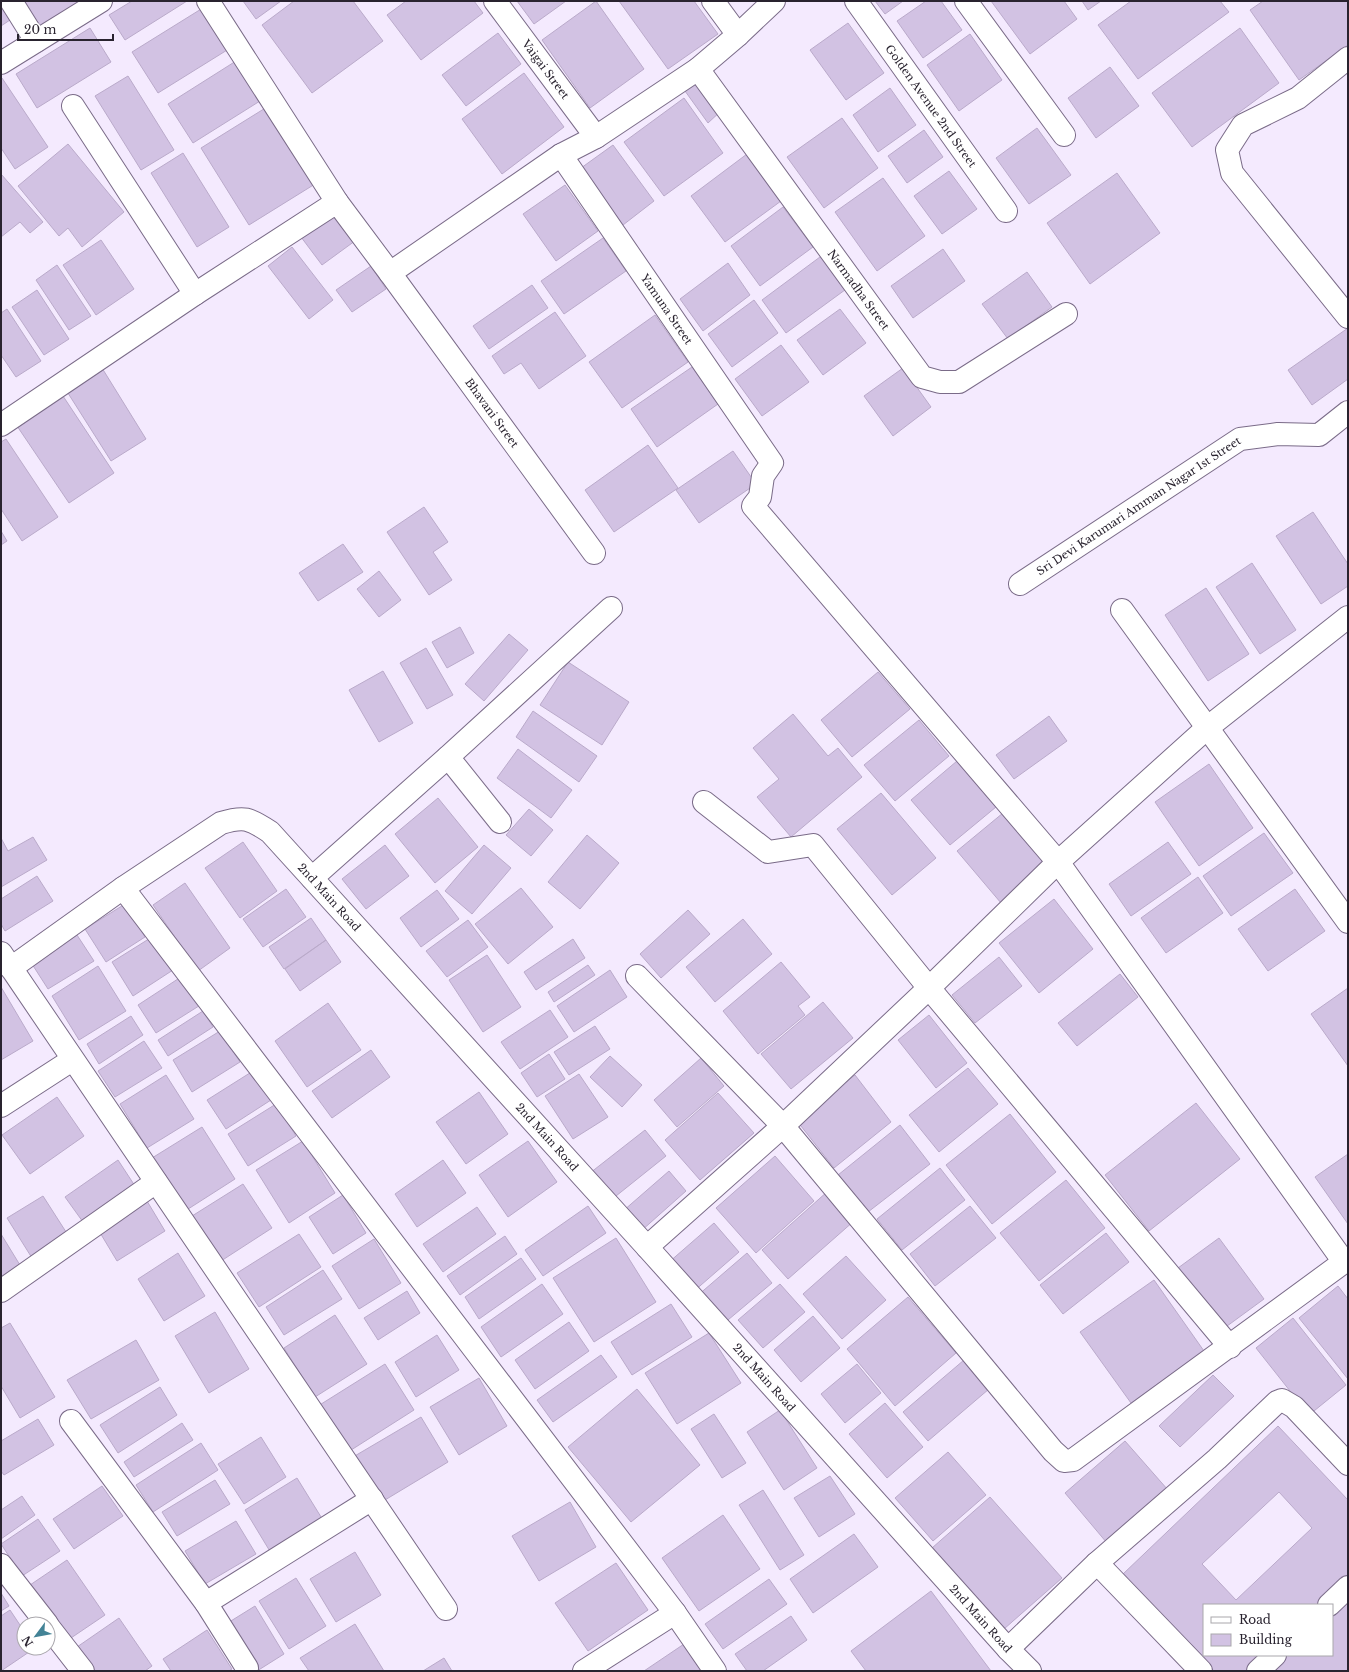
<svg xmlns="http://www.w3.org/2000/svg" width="1349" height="1672" viewBox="0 0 1349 1672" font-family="'Libre Baskerville',serif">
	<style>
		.building { fill: #d2c2e3; stroke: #baaaca; fill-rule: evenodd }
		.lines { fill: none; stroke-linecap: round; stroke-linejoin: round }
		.minor-casing { stroke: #7a6b88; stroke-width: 24 }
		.minor { stroke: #fff; stroke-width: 22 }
		.labels { text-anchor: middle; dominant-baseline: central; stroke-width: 3; stroke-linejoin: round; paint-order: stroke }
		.street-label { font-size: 11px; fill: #29232f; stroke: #fff }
	</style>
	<rect width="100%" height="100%" fill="#f4eafe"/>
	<!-- building -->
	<path class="building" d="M 23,1 L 88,1 L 41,30 Z
		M 132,1 L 187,1 L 125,40 L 109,15 Z
		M 243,1 L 281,1 L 256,19 Z
		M 294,1 L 353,1 L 383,41 L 312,93 L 262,25 Z
		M 406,1 L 474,1 L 483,13 L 421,60 L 387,15 Z
		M 517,1 L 566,1 L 534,24 Z
		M 596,1 L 644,69 L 590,108 L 542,40 Z
		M 619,1 L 694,1 L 718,34 L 668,69 Z
		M 875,1 L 903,1 L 885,14 Z
		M 926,1 L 941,1 L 962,30 L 923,58 L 897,21 Z
		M 991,1 L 1064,1 L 1077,19 L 1030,54 Z
		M 1082,1 L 1101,1 L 1088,10 Z
		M 1131,1 L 1220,1 L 1229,12 L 1138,79 L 1098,25 Z
		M 1263,1 L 1348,1 L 1348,45 L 1299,80 L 1250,10 Z
		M 206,6 L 232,47 L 158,93 L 132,52 Z
		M 1,7 L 10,20 L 1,26 Z
		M 848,23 L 884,73 L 846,100 L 810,50 Z
		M 90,28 L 111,62 L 37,108 L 16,74 Z
		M 1240,28 L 1279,83 L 1192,147 L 1152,93 Z
		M 498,33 L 521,64 L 466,106 L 442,75 Z
		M 970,34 L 1002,80 L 959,111 L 927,65 Z
		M 236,61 L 260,101 L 193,143 L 168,104 Z
		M 1110,67 L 1139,106 L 1096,138 L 1068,98 Z
		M 524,73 L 564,127 L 502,174 L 462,119 Z
		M 128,76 L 174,150 L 141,170 L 95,96 Z
		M 2,78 L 48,147 L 15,169 L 1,148 L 1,79 Z
		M 700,79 L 722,110 L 708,123 L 685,91 Z
		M 890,88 L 916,125 L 878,152 L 853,115 Z
		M 684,98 L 723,153 L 664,196 L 624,142 Z
		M 267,107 L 315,184 L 249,225 L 201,148 Z
		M 842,118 L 878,168 L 824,208 L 787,157 Z
		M 1037,128 L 1071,175 L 1029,204 L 996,158 Z
		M 924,130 L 943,157 L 907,183 L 888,156 Z
		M 68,144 L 124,212 L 82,247 L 68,228 L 59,236 L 18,186 Z
		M 613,145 L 654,201 L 623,225 L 581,168 Z
		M 183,153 L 229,227 L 197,247 L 151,173 Z
		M 747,154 L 781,201 L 725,242 L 691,196 Z
		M 949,171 L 977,209 L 942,234 L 914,196 Z
		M 1117,173 L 1160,233 L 1090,284 L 1047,223 Z
		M 1,174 L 43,222 L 30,233 L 20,222 L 1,237 Z
		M 883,178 L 925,236 L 877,271 L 835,212 Z
		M 565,185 L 598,231 L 556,261 L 523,214 Z
		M 783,207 L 813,247 L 760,286 L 731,246 Z
		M 341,212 L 359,238 L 322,265 L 301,237 Z
		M 603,238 L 626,271 L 564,314 L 541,281 Z
		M 101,240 L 134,289 L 96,315 L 63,265 Z
		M 292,247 L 333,300 L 309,319 L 268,266 Z
		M 943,249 L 965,281 L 913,318 L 891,286 Z
		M 824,254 L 849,287 L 786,333 L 762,300 Z
		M 728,263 L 750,295 L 703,331 L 680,299 Z
		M 57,265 L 91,316 L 69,330 L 36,280 Z
		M 371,266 L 386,289 L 352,312 L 336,290 Z
		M 1027,272 L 1052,307 L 1008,339 L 982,304 Z
		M 532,285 L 548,308 L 489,349 L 473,326 Z
		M 37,290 L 69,339 L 44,355 L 12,307 Z
		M 754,300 L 778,333 L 732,367 L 708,334 Z
		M 7,309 L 41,361 L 16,377 L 1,355 L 1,313 Z
		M 840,309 L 866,343 L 823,375 L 797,340 Z
		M 555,312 L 586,356 L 539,389 L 521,363 L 504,374 L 492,356 Z
		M 655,315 L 688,362 L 622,408 L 589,362 Z
		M 1348,328 L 1348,379 L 1312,405 L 1288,370 Z
		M 781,345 L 809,382 L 762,416 L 735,379 Z
		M 692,367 L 718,404 L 657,447 L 631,409 Z
		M 102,368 L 146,439 L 111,461 L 66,390 Z
		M 903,368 L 931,407 L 893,436 L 864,396 Z
		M 61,393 L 114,473 L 69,503 L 15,423 Z
		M 6,439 L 58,517 L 22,541 L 1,509 L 1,442 Z
		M 648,445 L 678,488 L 614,532 L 585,490 Z
		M 733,451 L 756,484 L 699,523 L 676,490 Z
		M 424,507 L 448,542 L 433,552 L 452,580 L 429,595 L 387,532 Z
		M 1313,512 L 1348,564 L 1348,586 L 1321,604 L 1276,536 Z
		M 1,531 L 7,541 L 1,545 Z
		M 343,544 L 363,572 L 318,601 L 299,573 Z
		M 1252,563 L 1296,630 L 1260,654 L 1216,587 Z
		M 379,571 L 401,600 L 379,617 L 357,589 Z
		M 1206,588 L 1249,654 L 1208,681 L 1165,615 Z
		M 460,627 L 474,653 L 447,668 L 432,642 Z
		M 509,634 L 528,650 L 484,701 L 465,684 Z
		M 426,648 L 453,695 L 427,709 L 400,663 Z
		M 568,662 L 629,702 L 602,745 L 540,705 Z
		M 383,671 L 413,723 L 379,742 L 349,690 Z
		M 878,672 L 910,709 L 852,757 L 821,720 Z
		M 533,711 L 597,756 L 579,782 L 516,737 Z
		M 793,714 L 828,756 L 838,748 L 862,777 L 791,837 L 757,797 L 779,779 L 753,748 Z
		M 1049,716 L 1067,741 L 1014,779 L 996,755 Z
		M 919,720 L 949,756 L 895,801 L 864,765 Z
		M 518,749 L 572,790 L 551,818 L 497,778 Z
		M 957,761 L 996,807 L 950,845 L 911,800 Z
		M 1209,764 L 1253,828 L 1199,866 L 1155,802 Z
		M 881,793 L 936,858 L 892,895 L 837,829 Z
		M 438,798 L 478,847 L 435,883 L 395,834 Z
		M 529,809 L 553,830 L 531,856 L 506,835 Z
		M 1003,813 L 1046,865 L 1001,903 L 957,851 Z
		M 1264,833 L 1293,873 L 1231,916 L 1203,876 Z
		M 587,835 L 619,863 L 580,909 L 548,882 Z
		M 33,837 L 47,860 L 1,887 L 1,838 L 8,851 Z
		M 243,842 L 277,891 L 240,918 L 205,868 Z
		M 1168,842 L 1191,874 L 1131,916 L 1109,884 Z
		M 385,845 L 409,876 L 366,909 L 342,879 Z
		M 484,845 L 511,868 L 472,914 L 445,891 Z
		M 37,876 L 53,901 L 5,931 L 1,924 L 1,899 Z
		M 1198,877 L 1223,913 L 1166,953 L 1141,918 Z
		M 185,883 L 230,948 L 198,971 L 153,905 Z
		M 521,888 L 553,927 L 508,964 L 475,924 Z
		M 286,889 L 306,917 L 263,947 L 243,919 Z
		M 1295,889 L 1325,931 L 1268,971 L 1238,929 Z
		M 437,890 L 459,919 L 421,947 L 400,918 Z
		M 1054,899 L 1093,949 L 1039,993 L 999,943 Z
		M 125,904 L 145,937 L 106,962 L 85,929 Z
		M 688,910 L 710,934 L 661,978 L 640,954 Z
		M 311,918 L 326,940 L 284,969 L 269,947 Z
		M 743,919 L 772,954 L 715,1002 L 686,967 Z
		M 468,920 L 488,947 L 447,977 L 426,951 Z
		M 77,935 L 94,961 L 48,989 L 32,964 Z
		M 152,937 L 173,970 L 133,996 L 112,962 Z
		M 573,939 L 585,958 L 536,990 L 524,972 Z
		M 326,940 L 341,962 L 300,991 L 285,969 Z
		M 487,955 L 521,1007 L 483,1032 L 449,980 Z
		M 999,957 L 1022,986 L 975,1023 L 952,995 Z
		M 781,962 L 810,997 L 798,1006 L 805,1015 L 758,1054 L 723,1011 Z
		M 588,965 L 595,975 L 554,1002 L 548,992 Z
		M 98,966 L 126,1011 L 79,1040 L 52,996 Z
		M 610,970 L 627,997 L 574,1032 L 557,1006 Z
		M 1120,974 L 1138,997 L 1077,1046 L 1058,1023 Z
		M 184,975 L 202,1004 L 156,1033 L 138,1005 Z
		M 1,987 L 33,1041 L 1,1060 Z
		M 1348,988 L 1348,1066 L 1311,1014 Z
		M 823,1002 L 853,1038 L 791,1089 L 761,1054 Z
		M 328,1003 L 361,1050 L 307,1087 L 275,1041 Z
		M 550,1010 L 568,1037 L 520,1069 L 501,1042 Z
		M 203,1011 L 213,1027 L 168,1056 L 158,1040 Z
		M 929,1015 L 967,1063 L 936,1088 L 898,1040 Z
		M 131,1016 L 143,1035 L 99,1064 L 87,1044 Z
		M 595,1026 L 610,1049 L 569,1075 L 554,1052 Z
		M 220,1031 L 240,1062 L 192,1092 L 173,1060 Z
		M 144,1041 L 162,1068 L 115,1097 L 98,1071 Z
		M 371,1050 L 390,1077 L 332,1118 L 312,1091 Z
		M 549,1054 L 565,1079 L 537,1097 L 521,1073 Z
		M 610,1056 L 642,1085 L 622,1107 L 590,1077 Z
		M 701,1058 L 724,1086 L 677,1127 L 654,1100 Z
		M 968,1068 L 998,1104 L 939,1152 L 909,1115 Z
		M 253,1071 L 271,1100 L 226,1129 L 207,1100 Z
		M 579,1074 L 608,1117 L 573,1139 L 545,1096 Z
		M 166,1075 L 194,1119 L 147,1148 L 120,1104 Z
		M 855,1075 L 891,1122 L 834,1168 L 797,1121 Z
		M 479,1092 L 508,1134 L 466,1164 L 436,1122 Z
		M 718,1093 L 754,1133 L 700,1180 L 665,1140 Z
		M 57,1097 L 84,1136 L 30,1174 L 2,1135 Z
		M 1196,1103 L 1240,1159 L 1149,1231 L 1105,1175 Z
		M 276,1104 L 296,1136 L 248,1166 L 228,1134 Z
		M 1010,1114 L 1056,1172 L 992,1224 L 946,1165 Z
		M 900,1125 L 930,1164 L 868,1212 L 838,1175 Z
		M 202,1127 L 235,1179 L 185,1211 L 152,1158 Z
		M 645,1130 L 666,1156 L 611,1200 L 590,1173 Z
		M 303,1141 L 335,1193 L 289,1223 L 256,1170 Z
		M 528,1141 L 557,1182 L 508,1217 L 479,1175 Z
		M 1348,1154 L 1348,1224 L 1315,1177 Z
		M 775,1156 L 814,1201 L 756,1253 L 716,1208 Z
		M 118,1160 L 135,1186 L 83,1222 L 65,1197 Z
		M 443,1160 L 466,1193 L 417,1227 L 395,1194 Z
		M 940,1168 L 965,1200 L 902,1250 L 877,1219 Z
		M 669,1171 L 686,1191 L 641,1231 L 623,1211 Z
		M 1066,1180 L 1105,1228 L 1039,1281 L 1000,1233 Z
		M 243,1184 L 272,1228 L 221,1261 L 192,1216 Z
		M 828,1191 L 854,1221 L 788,1279 L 762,1250 Z
		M 343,1195 L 366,1233 L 333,1254 L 309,1217 Z
		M 43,1196 L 68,1235 L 32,1258 L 7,1218 Z
		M 147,1201 L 165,1231 L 117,1261 L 99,1231 Z
		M 588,1206 L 606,1233 L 543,1276 L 525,1250 Z
		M 970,1206 L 996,1238 L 935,1286 L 910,1254 Z
		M 477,1207 L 496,1234 L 443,1272 L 423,1244 Z
		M 714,1223 L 739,1252 L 693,1292 L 668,1263 Z
		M 1106,1233 L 1129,1262 L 1063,1314 L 1040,1285 Z
		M 1,1234 L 23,1270 L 1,1284 Z
		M 299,1234 L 321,1267 L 259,1307 L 237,1273 Z
		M 505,1236 L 517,1254 L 460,1295 L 447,1276 Z
		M 616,1238 L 656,1302 L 594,1342 L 553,1278 Z
		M 1219,1238 L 1264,1299 L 1223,1329 L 1178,1268 Z
		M 374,1239 L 401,1283 L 359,1309 L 332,1266 Z
		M 178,1253 L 205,1296 L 164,1321 L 138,1279 Z
		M 747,1253 L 772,1283 L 722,1325 L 697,1296 Z
		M 846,1256 L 886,1300 L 842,1339 L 803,1294 Z
		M 521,1258 L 536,1279 L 479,1319 L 465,1297 Z
		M 323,1270 L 342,1299 L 284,1335 L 266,1307 Z
		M 1154,1280 L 1204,1351 L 1131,1403 L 1080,1332 Z
		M 542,1284 L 563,1314 L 501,1357 L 481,1327 Z
		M 780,1284 L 805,1312 L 763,1348 L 738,1320 Z
		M 1338,1286 L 1348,1299 L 1348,1379 L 1299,1318 Z
		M 407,1291 L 420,1313 L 378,1340 L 364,1318 Z
		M 908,1297 L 956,1353 L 895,1406 L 847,1349 Z
		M 671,1304 L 692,1337 L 632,1375 L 611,1342 Z
		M 215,1312 L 249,1369 L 209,1393 L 175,1336 Z
		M 335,1315 L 367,1364 L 315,1397 L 284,1348 Z
		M 813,1316 L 840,1348 L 801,1382 L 774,1350 Z
		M 1293,1318 L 1346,1385 L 1309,1415 L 1256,1348 Z
		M 569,1322 L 589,1351 L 535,1389 L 515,1360 Z
		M 10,1323 L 55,1397 L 20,1418 L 1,1386 L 1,1328 Z
		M 709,1333 L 741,1383 L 677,1424 L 645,1373 Z
		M 437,1335 L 459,1370 L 416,1397 L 395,1362 Z
		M 136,1340 L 159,1380 L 91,1419 L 67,1380 Z
		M 601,1355 L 617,1377 L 553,1422 L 537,1400 Z
		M 964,1360 L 989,1389 L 928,1441 L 903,1412 Z
		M 385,1364 L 414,1410 L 348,1452 L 318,1406 Z
		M 857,1364 L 881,1393 L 845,1423 L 821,1394 Z
		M 1213,1375 L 1234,1396 L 1180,1447 L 1159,1426 Z
		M 479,1378 L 507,1426 L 459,1455 L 430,1407 Z
		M 160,1387 L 177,1415 L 118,1453 L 100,1425 Z
		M 637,1389 L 700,1465 L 631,1522 L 568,1447 Z
		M 885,1403 L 923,1447 L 887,1478 L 849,1434 Z
		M 780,1410 L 817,1468 L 784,1490 L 747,1432 Z
		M 714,1414 L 746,1463 L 722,1478 L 691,1429 Z
		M 421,1417 L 448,1462 L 380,1503 L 353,1457 Z
		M 38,1419 L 54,1445 L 4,1475 L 1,1471 L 1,1441 Z
		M 182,1423 L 193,1440 L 134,1477 L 124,1462 Z
		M 1278,1426 L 1348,1500 L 1348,1574 L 1316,1605 L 1204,1605 L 1204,1655 L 1263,1655 L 1246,1671 L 1214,1671 L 1123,1574 ZM 1279,1492 L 1312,1528 L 1236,1600 L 1202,1564 Z
		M 261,1437 L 286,1477 L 244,1504 L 218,1464 Z
		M 1125,1441 L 1168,1490 L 1107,1543 L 1065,1493 Z
		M 201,1443 L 218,1470 L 153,1512 L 136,1485 Z
		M 948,1452 L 986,1495 L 933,1541 L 895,1498 Z
		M 830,1476 L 855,1514 L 819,1537 L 794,1498 Z
		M 297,1478 L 326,1525 L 274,1558 L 245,1510 Z
		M 215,1480 L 230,1504 L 177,1536 L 162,1512 Z
		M 102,1486 L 123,1516 L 74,1549 L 53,1519 Z
		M 763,1490 L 804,1555 L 780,1570 L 739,1505 Z
		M 22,1496 L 35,1515 L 1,1539 L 1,1510 Z
		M 990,1497 L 1062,1578 L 1004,1629 L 932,1548 Z
		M 570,1502 L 596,1547 L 539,1581 L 512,1536 Z
		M 723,1515 L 760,1569 L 699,1611 L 662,1558 Z
		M 38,1519 L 60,1551 L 22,1576 L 1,1544 Z
		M 236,1521 L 256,1554 L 205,1584 L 185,1551 Z
		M 854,1534 L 878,1567 L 813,1613 L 790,1579 Z
		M 355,1552 L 381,1595 L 336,1622 L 310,1579 Z
		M 67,1560 L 105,1615 L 68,1640 L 30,1585 Z
		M 616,1563 L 648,1610 L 588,1651 L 555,1603 Z
		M 296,1578 L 326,1626 L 289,1649 L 259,1601 Z
		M 769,1579 L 787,1604 L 723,1649 L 705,1624 Z
		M 931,1591 L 991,1671 L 866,1671 L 851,1651 Z
		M 1,1593 L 9,1606 L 1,1611 Z
		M 1348,1598 L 1348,1671 L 1271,1671 L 1288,1655 L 1332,1655 L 1332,1614 Z
		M 255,1606 L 284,1654 L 257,1671 L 226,1624 Z
		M 10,1610 L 24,1631 L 24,1648 L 35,1648 L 1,1671 L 1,1616 Z
		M 791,1616 L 807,1640 L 763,1671 L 747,1671 L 735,1654 Z
		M 119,1618 L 152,1666 L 145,1671 L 94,1671 L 77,1647 Z
		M 355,1624 L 384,1671 L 309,1671 L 300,1658 Z
		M 207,1630 L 232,1669 L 229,1671 L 171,1671 L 163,1659 Z
		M 687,1642 L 706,1671 L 644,1671 Z
		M 444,1658 L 452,1671 L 423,1671 Z"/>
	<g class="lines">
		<defs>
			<g id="minor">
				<path d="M 11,1 L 36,41"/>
				<path d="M 208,1 L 337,202"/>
				<path id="s1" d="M 495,1 L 596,137"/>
				<path d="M 713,1 L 738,35"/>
				<path id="s2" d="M 856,1 L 1006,211"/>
				<path d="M 966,1 L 1064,135"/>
				<path d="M 1348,58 L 1298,98 L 1243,125 L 1227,150 L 1232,173 L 1348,317"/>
				<path d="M 1,63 L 101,1"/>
				<path id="s3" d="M 698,69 L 922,377 L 940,382 L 959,382 L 1066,314"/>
				<path d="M 73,106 L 195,294"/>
				<path id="s4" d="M 561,155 L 772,463 L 763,476 L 760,497 L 753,506 L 1058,862 L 1344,1262"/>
				<path d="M 390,273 L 561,155 L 596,137 L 698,69 L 738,35 L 774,1"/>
				<path id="s5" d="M 1,425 L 195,294 L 337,202 L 390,273 L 594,553"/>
				<path id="s6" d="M 1020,584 L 1240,439 L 1278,434 L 1319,435 L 1348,412"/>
				<path d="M 1122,610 L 1348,922"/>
				<path d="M 448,757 L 500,822"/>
				<path d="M 704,802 L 768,852 L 813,845 L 929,988 L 1230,1347"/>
				<path d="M 312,878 L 448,757 L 611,608"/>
				<path d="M 123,888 L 675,1613 L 715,1671"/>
				<path d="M 1,953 L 446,1609"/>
				<path id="s7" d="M 11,968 L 123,888 L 221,823 C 244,816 249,818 270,832 L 647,1247 L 1008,1649 L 1030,1671"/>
				<path d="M 637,976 L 783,1126 L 1053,1451 L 1064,1461 L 1073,1460 L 1348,1259"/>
				<path d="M 1,1106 L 72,1060"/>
				<path d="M 647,1247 L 783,1126 L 929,988 L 1058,862 L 1207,728 L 1348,617"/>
				<path d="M 1,1291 L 156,1182"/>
				<path d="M 71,1421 L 206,1603 L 247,1668"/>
				<path d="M 1097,1563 L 1201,1671"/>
				<path d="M 1,1565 L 47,1624"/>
				<path d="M 206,1603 L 372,1499"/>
				<path d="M 1329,1605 L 1348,1587"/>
				<path d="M 48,1626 L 83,1671"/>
				<path d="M 1008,1649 L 1097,1563 L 1217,1459 L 1277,1402 L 1282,1400 L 1294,1407 L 1348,1464"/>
				<path d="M 584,1671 L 675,1613"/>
				<path d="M 1258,1671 L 1275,1655"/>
			</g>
		</defs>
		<!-- minor casing -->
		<use href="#minor" class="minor-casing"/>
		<!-- minor -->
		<use href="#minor" class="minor"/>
	</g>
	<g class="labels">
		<!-- street labels -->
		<g class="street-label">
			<text stroke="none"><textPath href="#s1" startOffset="85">Vaigai Street</textPath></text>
			<text stroke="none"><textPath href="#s2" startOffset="129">Golden Avenue 2nd Street</textPath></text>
			<text stroke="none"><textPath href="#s3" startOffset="273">Narmadha Street</textPath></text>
			<text stroke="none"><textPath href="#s4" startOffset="187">Yamuna Street</textPath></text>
			<text stroke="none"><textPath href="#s5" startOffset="665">Bhavani Street</textPath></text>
			<text stroke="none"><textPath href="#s6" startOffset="142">Sri Devi Karumari Amman Nagar 1st Street</textPath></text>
			<text stroke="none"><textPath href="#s7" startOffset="396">2nd Main Road</textPath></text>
			<text stroke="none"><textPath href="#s7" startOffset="720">2nd Main Road</textPath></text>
			<text stroke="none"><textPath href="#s7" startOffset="1044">2nd Main Road</textPath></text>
			<text stroke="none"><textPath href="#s7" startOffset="1368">2nd Main Road</textPath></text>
		</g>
	</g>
	<!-- border -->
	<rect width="1349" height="1672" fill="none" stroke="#29232f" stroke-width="4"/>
	<!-- legend -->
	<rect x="1203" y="1604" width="130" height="52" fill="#ffffff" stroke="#a9a7ac"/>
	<rect x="1211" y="1617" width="20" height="6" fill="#ffffff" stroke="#a9a7ac"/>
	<text x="1239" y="1624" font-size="12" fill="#29232f">Road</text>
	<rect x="1211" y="1634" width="20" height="12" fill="#d2c2e3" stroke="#a9a7ac"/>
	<text x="1239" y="1644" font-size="12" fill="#29232f">Building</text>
	<!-- north arrow -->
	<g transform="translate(36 1636) rotate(238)"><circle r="19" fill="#ffffff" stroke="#a9a7ac"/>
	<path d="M0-3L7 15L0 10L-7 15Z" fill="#438396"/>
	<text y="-6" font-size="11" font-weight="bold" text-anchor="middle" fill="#29232f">N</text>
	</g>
	<!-- scale -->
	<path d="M18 34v6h95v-6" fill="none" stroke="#29232f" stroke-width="2"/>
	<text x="24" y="34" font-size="12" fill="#29232f" stroke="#ffffff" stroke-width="3" paint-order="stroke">20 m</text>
</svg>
